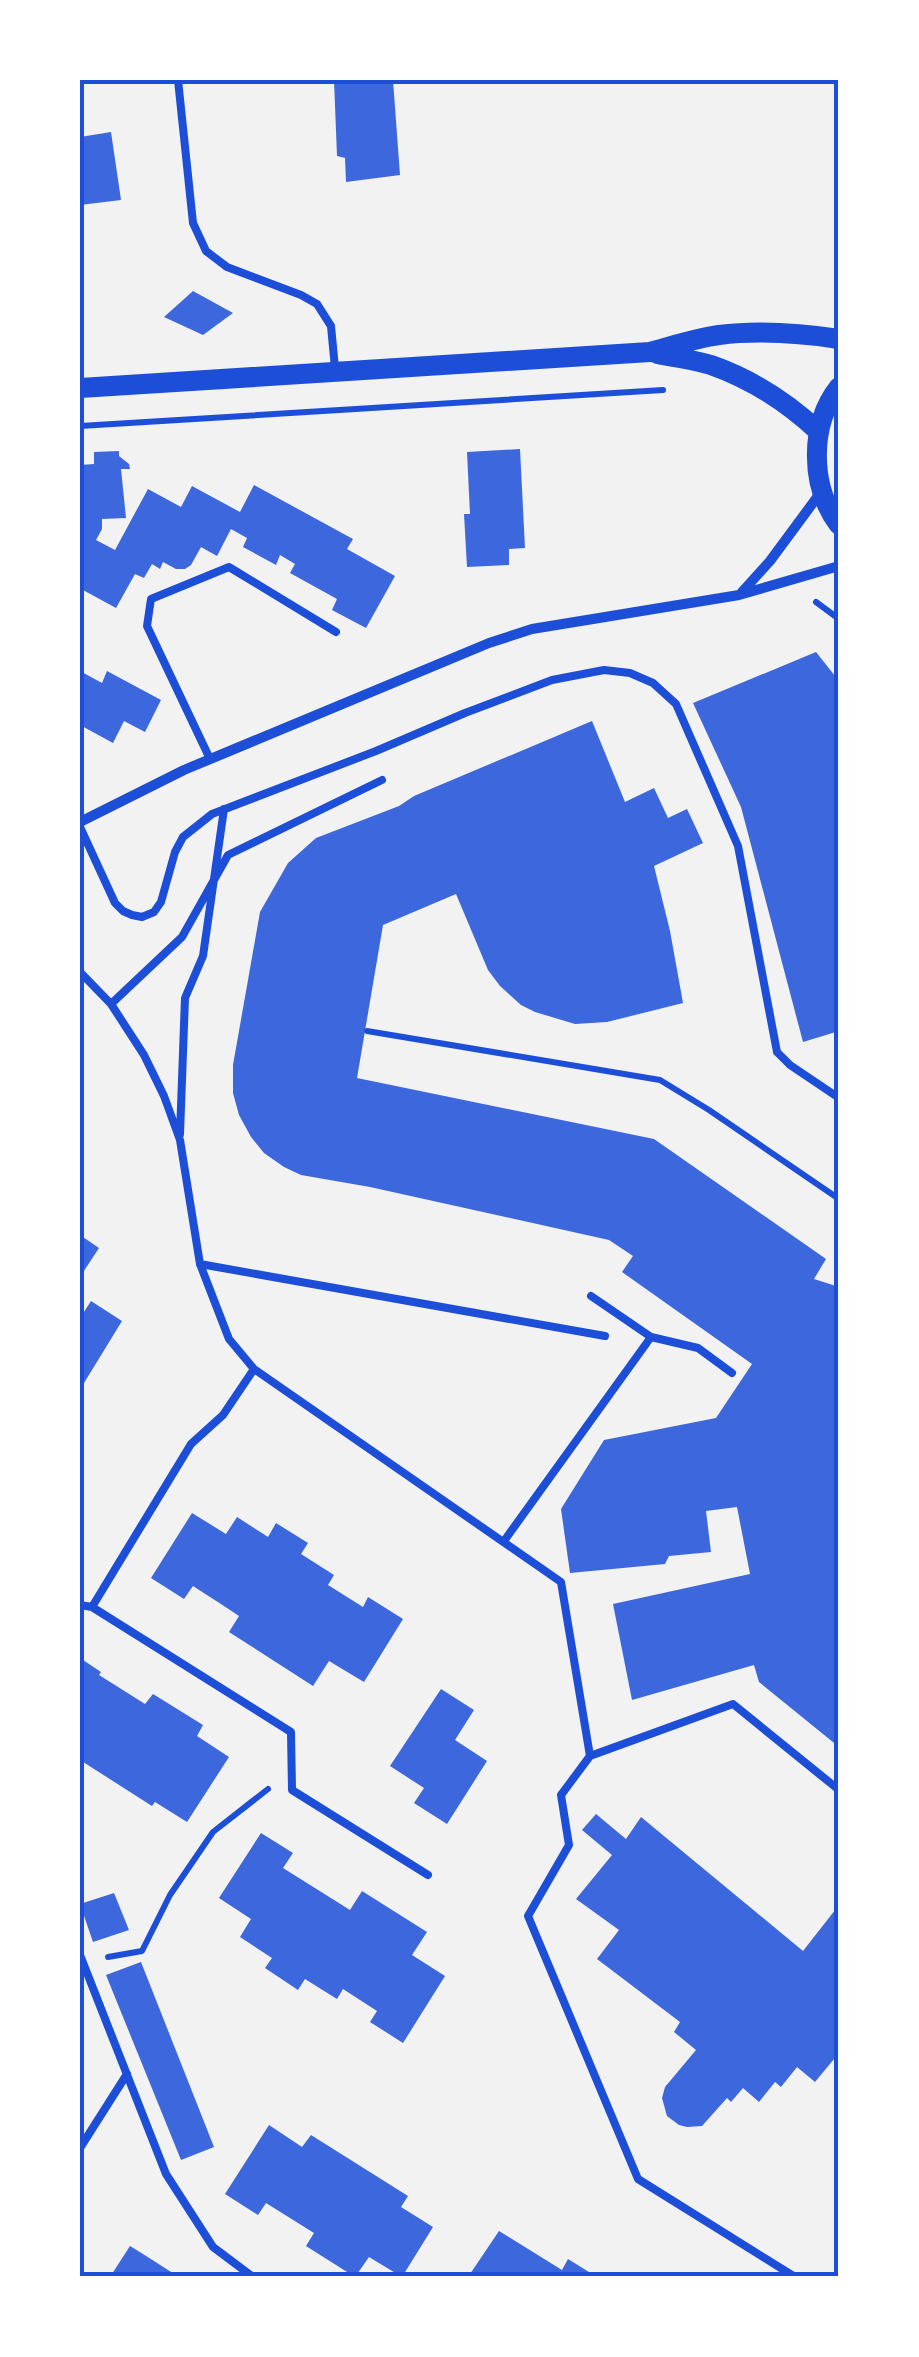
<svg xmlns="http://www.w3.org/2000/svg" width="919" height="2357" viewBox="0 0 919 2357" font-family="'Fira Sans',sans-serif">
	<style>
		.building { fill: #3d67dc }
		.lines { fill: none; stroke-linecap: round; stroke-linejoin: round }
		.path { stroke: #1d4ed8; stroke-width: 6 }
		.service { stroke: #1d4ed8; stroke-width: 8 }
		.minor { stroke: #1d4ed8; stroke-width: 10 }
		.secondary { stroke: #1d4ed8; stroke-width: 20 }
		.neatline { fill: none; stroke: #1d4ed8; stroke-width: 4 }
	</style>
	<rect width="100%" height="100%" fill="#f2f2f2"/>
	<!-- building -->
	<path class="building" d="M 334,80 L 393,80 L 400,175 L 346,182 L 345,158 L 337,156 Z
		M 111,132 L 121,200 L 80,205 L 80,137 Z
		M 193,291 L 233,313 L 203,335 L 164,317 Z
		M 520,449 L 525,548 L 509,549 L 509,565 L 467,567 L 464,514 L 470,514 L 467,452 Z
		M 119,451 L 119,456 L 129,464 L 130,469 L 121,469 L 126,518 L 102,519 L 102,529 L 96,540 L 115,550 L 148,489 L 181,507 L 192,486 L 240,512 L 254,485 L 353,539 L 347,549 L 395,576 L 366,628 L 332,610 L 337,599 L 290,573 L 295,564 L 280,555 L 276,565 L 243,547 L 247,538 L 231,529 L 217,556 L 201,547 L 191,565 L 185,569 L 176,569 L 163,562 L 160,569 L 152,564 L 144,578 L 135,574 L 116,608 L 83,590 L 80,595 L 80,465 L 94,464 L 94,452 Z
		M 816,652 L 839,681 L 839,1031 L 803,1042 L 741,807 L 693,703 Z
		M 80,671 L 102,683 L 107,671 L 161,700 L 145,732 L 124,721 L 113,743 L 80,725 Z
		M 592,721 L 625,802 L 654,788 L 668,818 L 687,809 L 703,843 L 654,866 L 670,931 L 683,1003 L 607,1022 L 575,1024 L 535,1012 L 521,1005 L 500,986 L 488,970 L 456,894 L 383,925 L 357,1078 L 654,1139 L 826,1259 L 814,1279 L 839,1287 L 839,1747 L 759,1682 L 754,1665 L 632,1700 L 613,1604 L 750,1574 L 737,1507 L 706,1511 L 711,1552 L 669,1556 L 665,1564 L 570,1573 L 561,1509 L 604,1440 L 716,1418 L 752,1364 L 622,1272 L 633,1256 L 609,1240 L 370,1187 L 301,1175 L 284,1167 L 264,1153 L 251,1137 L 239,1115 L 233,1093 L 233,1065 L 260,912 L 288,863 L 316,838 L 399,806 L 414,796 Z
		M 80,1235 L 99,1248 L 80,1277 Z
		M 91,1301 L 122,1321 L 84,1383 L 80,1380 L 80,1318 Z
		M 192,1513 L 226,1534 L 237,1517 L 268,1537 L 276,1523 L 308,1543 L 301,1554 L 334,1575 L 328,1585 L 363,1607 L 368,1597 L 403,1619 L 364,1682 L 329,1661 L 313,1686 L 229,1632 L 239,1616 L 224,1606 L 193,1586 L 184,1599 L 151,1578 Z
		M 80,1658 L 101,1672 L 99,1675 L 145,1704 L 153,1694 L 203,1725 L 197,1736 L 229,1757 L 187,1822 L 155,1802 L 152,1806 L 80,1760 Z
		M 441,1689 L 474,1710 L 455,1740 L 487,1761 L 447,1824 L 414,1803 L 424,1788 L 390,1766 Z
		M 596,1814 L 626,1839 L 641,1817 L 803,1951 L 839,1905 L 839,2053 L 815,2082 L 797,2067 L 781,2087 L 775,2082 L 759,2102 L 743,2088 L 731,2102 L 727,2098 L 702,2126 L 687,2127 L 679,2125 L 667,2116 L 662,2098 L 665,2087 L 696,2050 L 674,2032 L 680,2022 L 597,1959 L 619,1930 L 576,1899 L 612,1855 L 582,1830 Z
		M 261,1833 L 293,1853 L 283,1868 L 350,1910 L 362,1891 L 427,1932 L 412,1955 L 445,1976 L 403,2043 L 370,2022 L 377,2011 L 343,1989 L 337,1999 L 305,1979 L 298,1990 L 265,1968 L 272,1958 L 240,1937 L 251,1919 L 219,1898 Z
		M 114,1893 L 129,1930 L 93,1942 L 80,1904 Z
		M 141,1962 L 214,2147 L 181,2160 L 106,1975 Z
		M 269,2125 L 302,2147 L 311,2135 L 408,2196 L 401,2207 L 433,2227 L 402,2277 L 369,2257 L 355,2277 L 306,2246 L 314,2233 L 266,2203 L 258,2215 L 225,2194 Z
		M 499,2231 L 562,2270 L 568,2259 L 597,2277 L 468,2277 Z
		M 130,2246 L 143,2254 L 179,2277 L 110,2277 Z"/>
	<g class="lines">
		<!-- path -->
		<path class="path" d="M 80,426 L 663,390
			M 816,602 L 839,619
			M 367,1031 L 660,1080 L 709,1110 L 839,1199
			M 108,1957 L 142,1951 L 170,1895 L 213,1832 L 268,1789"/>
		<!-- service -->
		<path class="service" d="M 178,80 L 193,223 L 206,251 L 227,267 L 301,295 L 317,304 L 331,326 L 335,368
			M 210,759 L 147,626 L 151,599 L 229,567 L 336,632
			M 80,827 L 115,903 L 123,911 L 132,915 L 142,917 L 154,912 L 161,902 L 175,852 L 183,837 L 212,814 L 376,751 L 465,713 L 552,680 L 604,670 L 630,673 L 653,683 L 676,704 L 738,846 L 777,1052 L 790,1065 L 839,1098
			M 80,972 L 111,1004 L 144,1055 L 164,1096 L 180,1140 L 200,1264 L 229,1339 L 254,1369 L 561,1582 L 590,1756 L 561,1795 L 569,1845 L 528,1916 L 638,2179 L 795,2277
			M 111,1004 L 182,937 L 228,855 L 382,780
			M 180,1134 L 185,998 L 203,956 L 224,809
			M 200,1264 L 605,1336
			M 591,1296 L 651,1337 L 698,1348 L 732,1373
			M 504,1541 L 651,1337
			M 80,1605 L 92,1607 L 291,1732 L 292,1790 L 428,1875
			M 92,1607 L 191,1444 L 223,1415 L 254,1369
			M 590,1756 L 733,1704 L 839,1790
			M 80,1955 L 166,2174 L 213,2247 L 253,2277
			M 80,2148 L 127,2074"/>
		<!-- minor -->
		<path class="minor" d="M 742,592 L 770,561 L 821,492
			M 80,822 L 184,770 L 489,643 L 532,629 L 739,595 L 839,566"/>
		<!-- secondary -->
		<path class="secondary" d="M 657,354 C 675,357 694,360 711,365 C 751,379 788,403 819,432
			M 839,387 C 809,425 810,487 839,525
			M 80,388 L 650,352 C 672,346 696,338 719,335 C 759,330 799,333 839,339"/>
	</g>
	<!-- border -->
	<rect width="919" height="2357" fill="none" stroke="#ffffff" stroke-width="165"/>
	<rect x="82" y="82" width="754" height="2192" class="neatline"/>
</svg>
